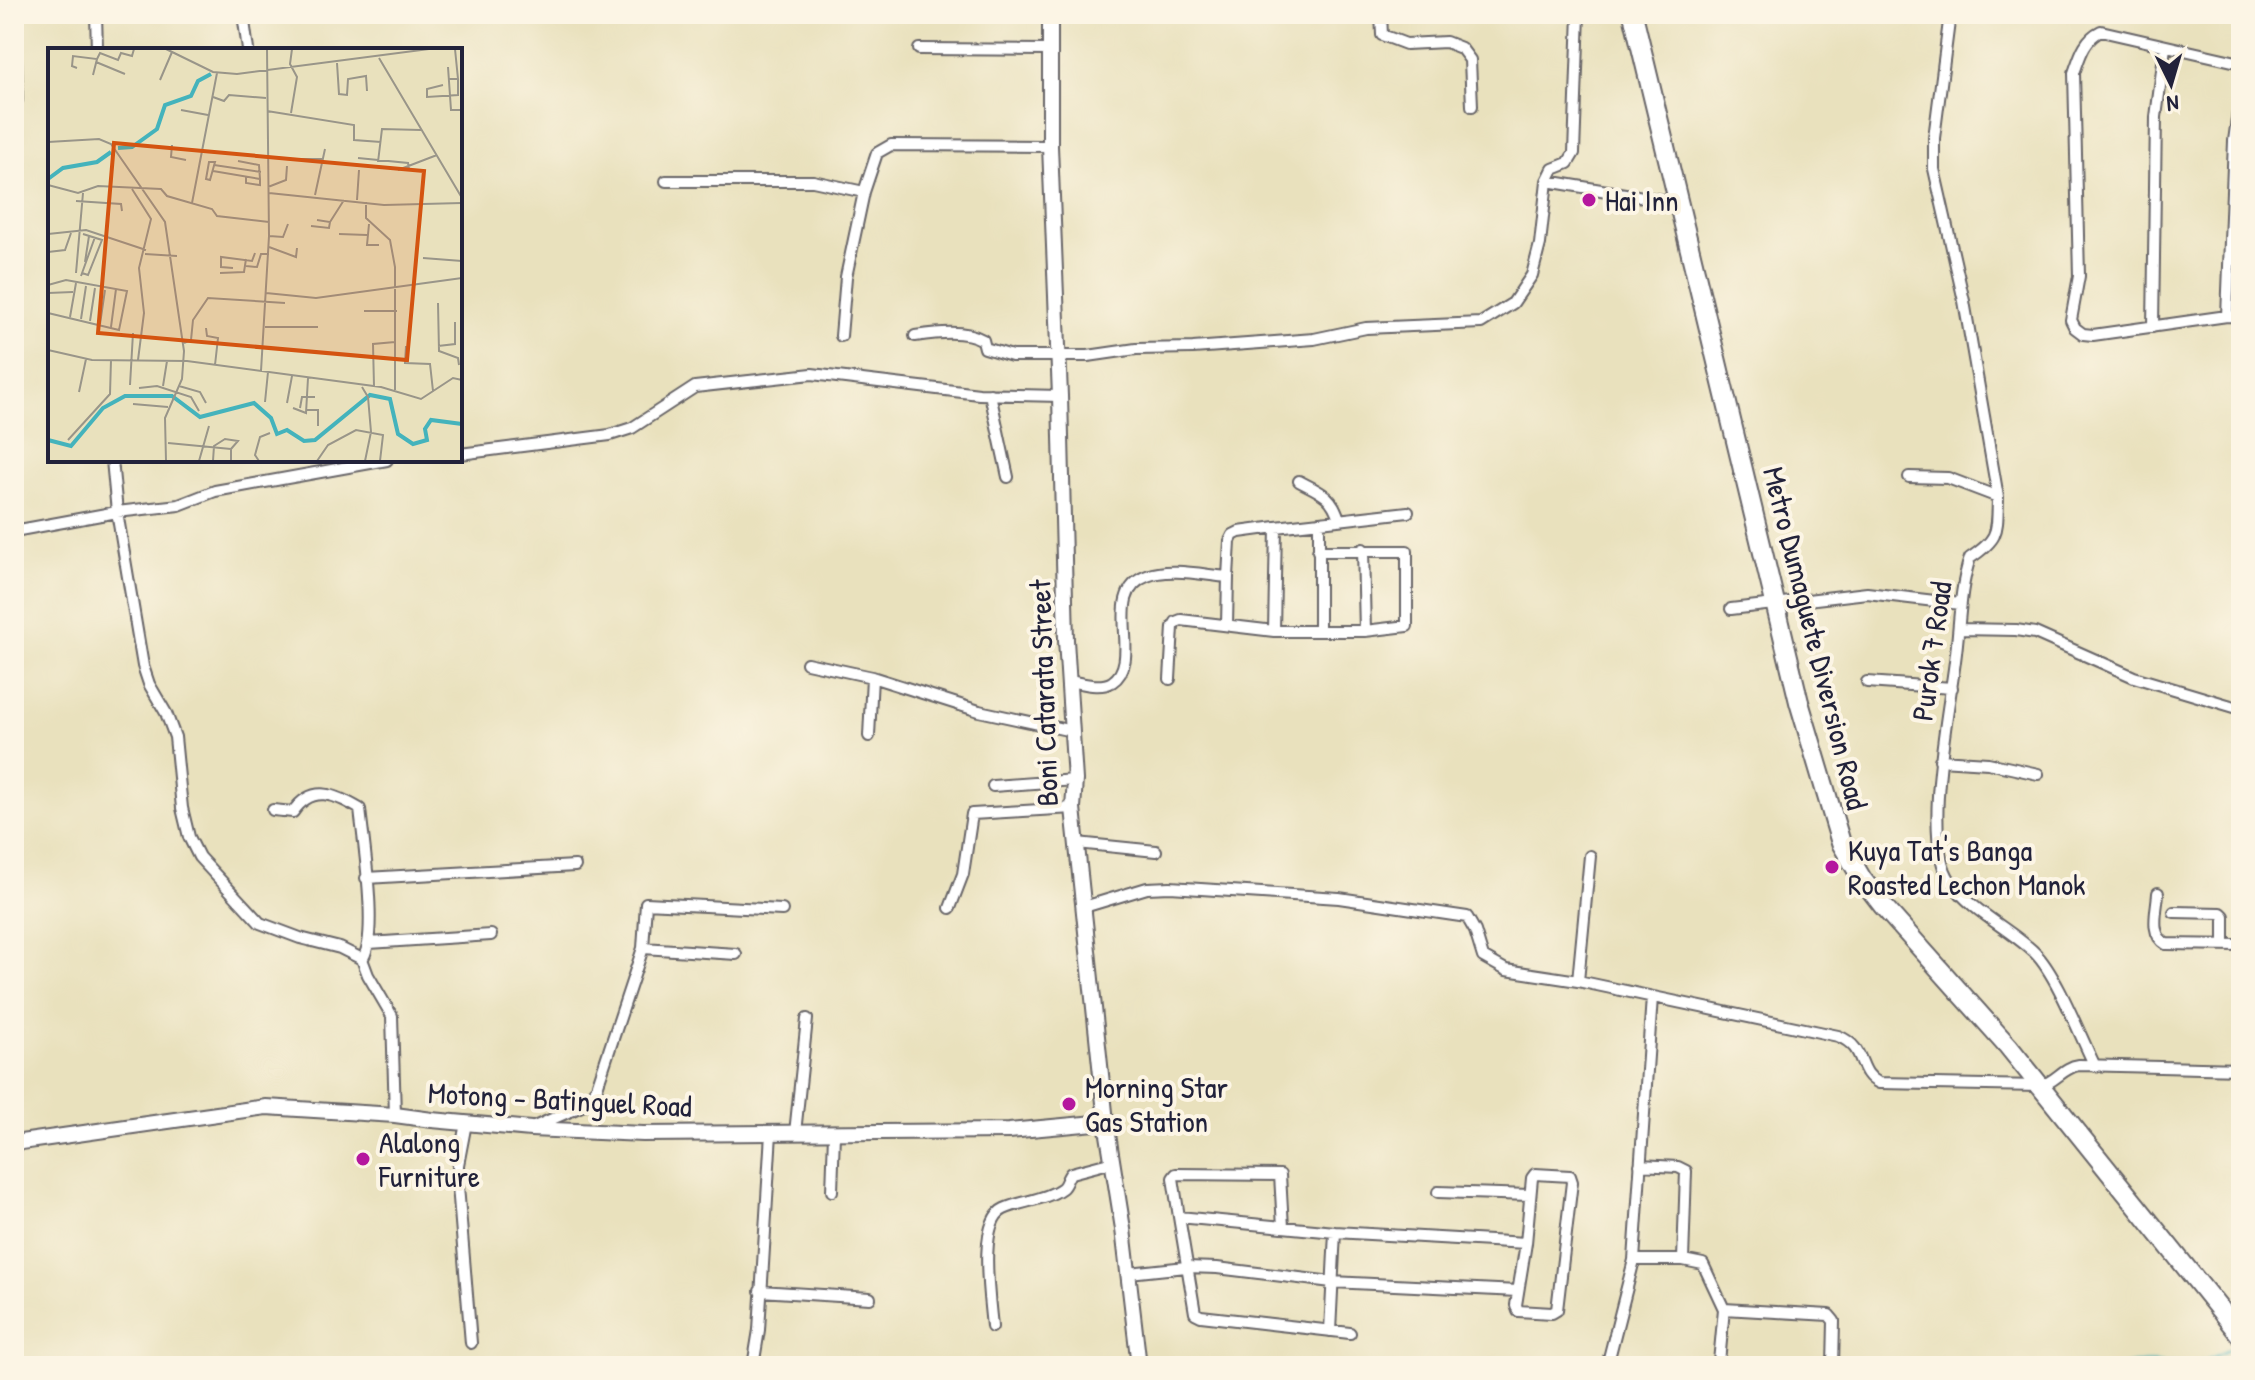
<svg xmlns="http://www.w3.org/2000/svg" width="2255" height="1380" viewBox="0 0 2255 1380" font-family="'Patrick Hand',sans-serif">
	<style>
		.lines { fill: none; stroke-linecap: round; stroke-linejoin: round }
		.stream { stroke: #44b3bc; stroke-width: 3 }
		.street-casing { stroke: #686568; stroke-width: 14 }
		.secondary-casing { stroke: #686568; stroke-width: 18 }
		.highway-casing { stroke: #686568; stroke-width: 22 }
		.street { stroke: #fff; stroke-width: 10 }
		.secondary { stroke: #fff; stroke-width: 14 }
		.highway { stroke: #fff; stroke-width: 18 }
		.poi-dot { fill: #b5179e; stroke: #fcf5e5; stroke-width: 3 }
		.labels { text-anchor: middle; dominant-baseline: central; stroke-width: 8; stroke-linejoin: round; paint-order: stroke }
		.poi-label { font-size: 30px; fill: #22223b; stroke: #fcf5e5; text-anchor: start }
		.street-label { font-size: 30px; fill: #22223b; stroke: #fcf5e5 }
		.inset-river { fill: none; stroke: #44b3bc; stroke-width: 4 }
		.inset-road { fill: none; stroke: #999589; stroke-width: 2 }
		.view { fill: #d45411; fill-opacity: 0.15; stroke: #d45411; stroke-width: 4 }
		.inset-edge { fill: none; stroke: #22223b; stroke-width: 4 }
	</style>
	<rect width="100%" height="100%" fill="#fcf5e5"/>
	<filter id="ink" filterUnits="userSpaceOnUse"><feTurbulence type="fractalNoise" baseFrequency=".0125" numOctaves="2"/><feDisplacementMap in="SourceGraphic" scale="16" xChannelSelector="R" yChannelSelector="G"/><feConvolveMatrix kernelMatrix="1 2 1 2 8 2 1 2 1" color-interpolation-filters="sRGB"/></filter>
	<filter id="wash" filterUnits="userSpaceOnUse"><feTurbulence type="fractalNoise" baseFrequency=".006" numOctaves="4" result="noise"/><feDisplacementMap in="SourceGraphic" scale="32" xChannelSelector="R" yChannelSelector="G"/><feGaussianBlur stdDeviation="1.8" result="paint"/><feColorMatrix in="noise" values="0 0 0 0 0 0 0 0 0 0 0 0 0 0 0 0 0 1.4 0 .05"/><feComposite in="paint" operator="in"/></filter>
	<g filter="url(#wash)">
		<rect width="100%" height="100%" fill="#e9e1bd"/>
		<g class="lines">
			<!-- stream -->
			<path class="stream" d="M 2123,1366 C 2148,1360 2165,1365 2189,1364 C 2205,1363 2219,1354 2232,1348"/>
		</g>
	</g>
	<g filter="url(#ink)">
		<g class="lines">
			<defs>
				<path id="street" d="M 15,14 L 17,100
					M 96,14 L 97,50
					M 243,14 L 248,50
					M 1381,14 L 1382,35 L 1406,44 L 1446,42 L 1461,48 L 1470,60 L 1472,106
					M 1950,14 L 1934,138 L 1934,169 L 1964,301 L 1998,497 C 1997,532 2000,538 1970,558 C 1959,591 1960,626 1955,661 C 1949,711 1921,842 1951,882 C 1972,912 2009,928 2035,953 C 2057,975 2080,1036 2095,1066
					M 2002,14 L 2002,17
					M 919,49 L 1050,50
					M 2241,63 L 2101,31 C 2084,39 2080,56 2074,73 L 2079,276 L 2071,320 L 2075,328 L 2083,334 L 2093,335 L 2227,316 L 2241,317
					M 666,181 L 813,181 L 864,192 L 877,153 L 891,145 L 1050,146
					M 1547,181 L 1679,203
					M 2227,316 L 2234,141 L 2241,90
					M 2153,327 L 2156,117 L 2165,47
					M 841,336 L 846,277 L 864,192
					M 915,336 C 936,333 965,329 983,340 L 985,348 L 1012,356 L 1088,356 L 1136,349 L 1193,348 L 1314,339 L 1366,328 L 1481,323 L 1513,303 L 1532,275 L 1540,244 L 1547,181 L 1553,169 L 1568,163 L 1574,153 L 1579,14
					M 990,394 L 1008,477
					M 460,454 L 610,435 L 632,428 L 695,387 L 812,374 L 979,394 L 1060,396
					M 112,460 L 117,512 L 143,666 L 149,684 L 166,713 L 175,737 L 182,808 L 189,837 L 199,857 L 260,923 L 300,938 L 340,948 L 362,959 L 368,975 L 392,1016 L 395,1115
					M 1909,477 L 1948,478 L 1998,497
					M 1299,481 C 1320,492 1332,495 1339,519
					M 1319,522 L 1319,631
					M 14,531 L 117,512 L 179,505 L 215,491 L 387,460
					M 1363,549 L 1365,631
					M 1731,609 L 1867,593 L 1960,604
					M 1227,625 L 1228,577 L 1230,541 L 1233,535 L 1239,532 L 1276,527 L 1408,512
					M 1959,629 L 2016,630 L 2035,633 L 2134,677 L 2241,709
					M 1274,631 L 1276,527
					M 807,663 L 872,677
					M 1170,679 L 1173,627 L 1176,622 L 1181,620 L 1274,631 L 1365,631 L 1407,626 L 1407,551 L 1318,551
					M 1069,681 C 1082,683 1100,689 1112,682 C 1145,660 1101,593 1147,576 C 1170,567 1203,575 1228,577
					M 1867,682 L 1952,688
					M 869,736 L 872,677 L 979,711 L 1072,731
					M 1940,760 L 1988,763 L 2038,774
					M 993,786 L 1075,780
					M 273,810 L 293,812 C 312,784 335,794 360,809 C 363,839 379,940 362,959
					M 1077,843 L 1156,851
					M 366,878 L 575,866
					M 2158,893 C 2157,910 2149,935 2166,944 L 2241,945
					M 1084,907 L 1147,888 L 1170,887 L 1339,898 L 1467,917 L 1475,931 L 1483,957 L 1506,970 L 1578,981 L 1838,1036 C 1868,1048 1856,1072 1879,1083 L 2040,1086 C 2056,1082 2063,1067 2079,1065 L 2241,1069
					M 950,908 L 963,874 L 972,814 L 1073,808
					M 2174,912 L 2221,913 L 2224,916 L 2224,945
					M 369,943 L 491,935
					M 736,954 L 643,948 L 646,903 L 782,910
					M 1578,981 L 1590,856
					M 466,1123 L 458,1165 L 458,1186 L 471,1343
					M 532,1128 L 586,1104 L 597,1087 L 643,948
					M 795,1133 L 807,1019
					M 1640,1165 L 1678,1167 L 1686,1171 L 1683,1260
					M 1535,1174 L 1570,1176 L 1572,1182 L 1557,1310 L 1552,1313 L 1518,1311 L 1516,1305 L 1526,1243 L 1532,1178 Z
					M 832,1191 L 834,1134
					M 1438,1192 L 1530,1195
					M 1179,1217 L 1173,1178 L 1176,1174 L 1280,1175 L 1283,1227
					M 1634,1260 L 1683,1260 L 1703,1264 L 1724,1309 L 1719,1362 L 1721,1365 L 1743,1365
					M 1129,1273 L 1186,1267 L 1217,1268 L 1332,1282 L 1518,1291
					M 760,1291 L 870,1298
					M 1724,1309 L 1829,1315 L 1834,1321 L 1833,1366
					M 992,1327 C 990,1302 977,1221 1004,1209 C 1021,1201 1046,1200 1062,1188 C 1066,1185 1067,1177 1071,1173 L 1113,1162
					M 1330,1331 L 1335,1232
					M 1350,1333 L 1201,1316 L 1195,1313 L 1179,1217 L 1335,1232 L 1526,1243
					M 753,1366 L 759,1330 L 771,1133
					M 1607,1366 L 1634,1260 L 1652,997"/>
				<path id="secondary" d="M 1050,14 L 1050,146 L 1060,396 L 1066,640 L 1075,780 L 1073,808 L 1106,1122 L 1123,1229 L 1139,1366
					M 14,1143 L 266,1107 L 395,1115 L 432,1120 L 531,1129 L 643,1134 L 1009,1131 L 1106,1122"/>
				<path id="highway" d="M 1633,14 L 1799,702 L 1841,843 L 1862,879 L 1883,906 L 2008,1046 L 2241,1336"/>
			</defs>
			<!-- street casing -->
			<use href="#street" class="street-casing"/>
			<!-- secondary casing -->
			<use href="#secondary" class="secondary-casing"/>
			<!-- highway casing -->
			<use href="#highway" class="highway-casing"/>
			<!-- street -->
			<use href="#street" class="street"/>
			<!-- secondary -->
			<use href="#secondary" class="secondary"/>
			<!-- highway -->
			<use href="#highway" class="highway"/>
		</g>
	</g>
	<!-- markers -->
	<g class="poi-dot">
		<circle cx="1589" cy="200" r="8"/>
		<circle cx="1832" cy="867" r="8"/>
		<circle cx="1069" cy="1104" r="8"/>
		<circle cx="363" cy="1159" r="8"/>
	</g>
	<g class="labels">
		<!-- poi labels -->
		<g class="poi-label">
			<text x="1605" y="200">Hai Inn</text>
			<text x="1848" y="850">Kuya Tat's Banga<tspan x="1848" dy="34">Roasted Lechon Manok</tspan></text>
			<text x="1085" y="1087">Morning Star<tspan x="1085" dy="34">Gas Station</tspan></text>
			<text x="379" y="1142">Alalong<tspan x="379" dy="34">Furniture</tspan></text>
		</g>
		<!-- street labels -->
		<g class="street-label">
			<text transform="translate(1816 638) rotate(76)">Metro Dumaguete Diversion Road</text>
			<text transform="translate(1931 651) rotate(-82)">Purok 7 Road</text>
			<text transform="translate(1043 693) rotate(-92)">Boni Catarata Street</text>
			<text transform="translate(560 1099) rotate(3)">Motong - Batinguel Road</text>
		</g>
	</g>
	<!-- overview -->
	<g transform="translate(48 48)">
		<rect width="414" height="414" fill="#e9e1bd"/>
		<path class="inset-river" d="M 70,100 L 84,99 L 109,81 L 117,57 L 143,48 L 150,33 L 163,26M 0,131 L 15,120 L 49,114 L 63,104M 0,392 L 23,398 L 55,360 L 77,348 L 124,348 L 152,369 L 206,355 L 223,370 L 229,386 L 239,382 L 256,393 L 267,392 L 322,347 L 342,351 L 350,386 L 365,396 L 379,392 L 377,381 L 383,372 L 414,376"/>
		<path class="inset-road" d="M 118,1 L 165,24 L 189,26 L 381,1M 331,10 L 414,150M 49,11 L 52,5 L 70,12 L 73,5 L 84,8 L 86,1M 48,14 L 77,26M 289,15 L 291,46 L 299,47 L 300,31 L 318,28 L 319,43M 400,19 L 403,62 L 414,62M 29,20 L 24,18 L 25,8 L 49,11 L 45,27M 400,31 L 410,31 L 407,1M 112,32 L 124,4M 395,37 L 379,41 L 379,49 L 410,47 L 410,31M 165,49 L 176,53 L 181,47 L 218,50M 133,62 L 160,67M 219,63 L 306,77 L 306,92 L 333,94M 243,65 L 249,29 L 242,16 L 244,1M 0,94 L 51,91 L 63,96 L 117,174 L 136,303 L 134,331 L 117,370 L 118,413M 124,97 L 123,109 L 138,112M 310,110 L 360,115 L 361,121M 248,111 L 274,111M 161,114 L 167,114 L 162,132 L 158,131 ZM 330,114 L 334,81 L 373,82M 166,117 L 213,124M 350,122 L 389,107M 165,123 L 212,131 L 211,117 L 190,113M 198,128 L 198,135 L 212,137 L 212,131M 0,137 L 30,145 L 50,138 L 113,141 L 119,148 L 164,161 L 169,168 L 221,174M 220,139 L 238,132 L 239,118M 84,141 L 103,171 L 91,220 L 96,265 L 90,312M 221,145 L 336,157 L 414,155M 267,147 L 277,101M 309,152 L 311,122M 28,153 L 73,156 L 74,163M 318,154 L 318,170 L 342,192 L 347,219 L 347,342M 144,155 L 169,25M 282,174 L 296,152M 321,176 L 319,197 L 331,197M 263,178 L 281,180 L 282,174 L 269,172M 0,186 L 38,182 L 98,202M 291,186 L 319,187M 221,188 L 235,189 L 240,176M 221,199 L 248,209 L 249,200M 0,204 L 17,202 L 23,185M 97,206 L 129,208M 375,210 L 414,213M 37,214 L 41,188M 198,218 L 209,219 L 213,206 L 221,206M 185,220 L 173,219 L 173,209 L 204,213 L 207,205M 28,225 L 35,145M 34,225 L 40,227 L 54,192 L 35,186M 172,225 L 196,224 L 198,211M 33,228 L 47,189M 0,237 L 18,232 L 79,243 L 71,282 L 0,265M 0,245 L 25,244M 218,245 L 268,250 L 414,230M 390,255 L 391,303 L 410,310 L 411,317M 316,263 L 349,263M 22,269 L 28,235M 33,271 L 38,238M 42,273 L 47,240M 52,276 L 57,242M 63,279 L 68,241M 217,279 L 270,279M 158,280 L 159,288 L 170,290 L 167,317M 136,295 L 143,292 L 145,272 L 160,250 L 237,255M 358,298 L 357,315 L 382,316 L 385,343M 390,298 L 407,296 L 407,274M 0,302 L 44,312 L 139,313 L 333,339 L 373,351 L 405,330 L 414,332M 213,323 L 221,188 L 219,1M 82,337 L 85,285M 115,338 L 119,313M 131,338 L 152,344 L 158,355M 326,338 L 325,296 L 347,294M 314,339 L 320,349 L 323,384 L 317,413M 91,340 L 109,338 L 143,349 L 151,363M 31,344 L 38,311M 217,354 L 220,324M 239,355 L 244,328M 85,356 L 120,359M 245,360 L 258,365 L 260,330M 252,360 L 254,349 L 267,349M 258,362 L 270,362 L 270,378M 20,392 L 62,346 L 63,312M 120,395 L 183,401M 151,413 L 161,378M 165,413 L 166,398 L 177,391 L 190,393 L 183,401 L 183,413M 211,413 L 207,407 L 212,389 L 222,385M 269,413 L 280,397 L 308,382 L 335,387 L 332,413"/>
		<path class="view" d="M 66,95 L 376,123 L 359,312 L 50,285 Z"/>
		<rect width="414" height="414" class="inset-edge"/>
	</g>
	<!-- margin -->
	<rect width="2255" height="1380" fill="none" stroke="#fcf5e5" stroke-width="48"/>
	<!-- north arrow -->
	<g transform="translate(2171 84) rotate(175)" stroke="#fcf5e5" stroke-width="6" paint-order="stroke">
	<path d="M0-6L14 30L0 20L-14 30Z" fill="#22223b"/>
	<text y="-12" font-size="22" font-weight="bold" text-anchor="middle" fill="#22223b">N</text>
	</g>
</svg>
